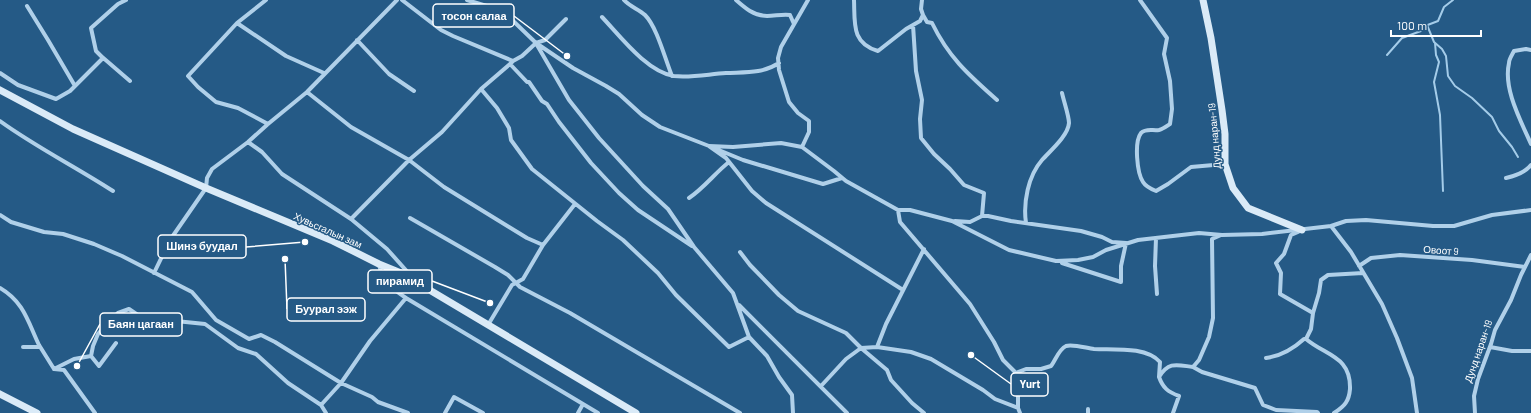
<svg xmlns="http://www.w3.org/2000/svg" width="1531" height="413" viewBox="0 0 1531 413" font-family="Barlow,sans-serif">
	<style>
		.lines { fill: none; stroke-linecap: round; stroke-linejoin: round }
		.stream { stroke: #a4cce9; stroke-width: 2 }
		.street { stroke: #b0d0e9; stroke-width: 4 }
		.secondary { stroke: #daeaf7; stroke-width: 7 }
		.labels { text-anchor: middle; dominant-baseline: central; stroke-width: 3; stroke-linejoin: round; paint-order: stroke }
		.street-label { font-size: 10px; fill: #fff; stroke: #255a86 }
		.leader { fill: none; stroke: #fff; stroke-width: 1.5 }
		.callout-dot { fill: #fff; stroke: #255a86; stroke-width: 1.5 }
		.callout { fill: #255a86; stroke: #fff; stroke-width: 1.5 }
		.callout-label { font-size: 11px; text-anchor: middle; font-weight: bold; fill: #fff }
	</style>
	<rect width="100%" height="100%" fill="#255a86"/>
	<g class="lines">
		<!-- stream -->
		<path class="stream" d="M 1427,25 L 1434,42 L 1442,49 L 1446,56 L 1448,76 L 1455,86 L 1472,98 L 1492,117 L 1499,131 L 1512,147 L 1518,157
			M 1435,43 L 1436,55 L 1439,62 L 1434,82 L 1440,115 L 1443,191
			M 1387,55 L 1402,38 L 1421,31 L 1425,26 L 1438,21 L 1444,7 L 1453,0"/>
		<!-- street -->
		<path class="street" d="M 266,0 L 237,23 L 188,76 L 198,87 L 216,102 L 238,108 L 268,124
			M 402,0 L 441,30 L 453,36 L 513,61
			M 467,0 L 490,7 L 509,17 L 536,43 L 573,68 L 606,86 L 619,94 L 642,115 L 660,127 L 709,146 L 733,147 L 781,143 L 802,147 L 834,171 L 846,181 L 898,210 L 910,210 L 952,221 L 1009,250 L 1056,261 L 1078,260 L 1093,257 L 1106,250 L 1138,240 L 1199,233 L 1222,235 L 1262,234 L 1331,226 L 1351,252 L 1382,304 L 1397,338 L 1412,378 L 1417,413
			M 624,0 C 630,7 639,9 645,15 C 657,27 665,59 672,76
			M 736,0 C 745,8 754,16 767,16 C 775,16 782,14 790,15 L 794,24
			M 854,0 C 855,23 851,43 878,51 L 906,29 L 920,21 L 923,15 L 921,9 L 922,0
			M 1140,0 L 1167,38 L 1164,54 L 1170,81 L 1172,109 L 1170,124 C 1167,126 1163,129 1159,130 C 1153,131 1146,128 1141,133 C 1134,142 1137,173 1143,182 C 1146,187 1151,189 1156,191 L 1168,184 L 1191,167 L 1225,164
			M 27,6 L 48,40 L 75,86
			M 923,15 L 927,22 L 932,23 C 949,58 969,75 997,100
			M 602,17 C 620,36 647,72 674,76 C 691,78 709,74 726,73 C 745,72 762,74 779,63
			M 237,23 L 286,56 L 324,73
			M 913,25 L 916,71 L 922,100 L 920,119 L 921,138 L 934,154 L 950,169 L 964,185 L 984,193 L 982,216
			M 357,40 L 389,74 L 414,91
			M 537,45 L 569,100 L 599,138 L 643,186 L 668,209 L 694,247 L 733,293 L 749,337 L 767,356 L 779,377 L 792,395 L 793,413
			M 1531,50 L 1526,49 L 1514,51 C 1512,55 1509,59 1509,63 C 1503,89 1521,121 1531,144
			M 101,56 L 130,81
			M 510,64 L 527,82 L 529,82 L 542,101 L 547,104 L 559,122 L 591,163 L 619,193 L 638,210 L 692,246
			M 0,73 L 18,85 L 56,99 L 70,91 L 103,58 L 96,51 L 91,28 L 118,4 L 126,0
			M 481,89 L 497,108 L 509,128 L 511,140 L 532,169 L 597,221 L 623,240 L 658,273 L 676,295 L 729,347 L 749,337
			M 307,92 L 351,127 L 409,160 L 444,187 L 527,238 L 543,245 L 575,204
			M 0,121 C 36,147 76,167 113,191
			M 248,142 L 262,152 L 282,174 L 351,219 L 387,249 L 412,277
			M 802,147 L 809,132 L 809,121 L 798,113 L 789,102 L 779,70 L 778,58 L 781,47 L 808,0
			M 842,178 L 823,184 L 743,160 L 709,146 L 726,158 L 752,191 L 766,203 L 903,290
			M 1506,178 C 1515,176 1525,173 1531,165
			M 689,198 C 704,188 715,173 729,162
			M 898,210 L 900,222 L 970,304 L 994,342 L 1003,360 L 1016,373 L 1018,382 L 1018,408 L 1020,413
			M 0,215 L 11,222 L 44,232 L 63,234 L 94,244 L 122,256 L 192,292 L 216,320 L 249,339 L 261,335 L 275,342 L 341,383 L 372,397 L 378,402 L 408,413
			M 410,218 L 495,267 L 508,275 L 520,287 L 570,313 L 740,413
			M 351,219 L 409,160 L 442,132 L 481,89 L 510,64 L 513,61 L 522,56 L 536,43 L 545,40 L 566,19
			M 955,221 L 970,222 L 982,216 L 988,216 L 1011,221 L 1081,231 L 1102,237 L 1112,242 L 1126,243 L 1121,266 L 1121,282 L 1062,263
			M 1026,223 C 1023,203 1028,176 1042,160 C 1050,151 1068,136 1069,123 C 1069,116 1064,102 1062,93
			M 1331,226 L 1346,221 L 1366,220 L 1433,226 L 1454,226 L 1492,215 L 1531,210
			M 1298,232 L 1291,235 L 1284,254 L 1276,263 L 1281,273 L 1280,294 L 1313,313
			M 1156,238 L 1155,266 L 1157,294
			M 740,252 L 750,265 L 779,295 L 798,311 L 846,333 L 861,348 L 887,370 L 891,380 L 912,403 L 924,413
			M 1359,266 L 1371,258 L 1400,255 L 1472,260 L 1525,267
			M 154,273 L 170,240 L 206,188 L 207,178 L 212,169 L 248,142 L 268,124 L 307,92 L 397,0
			M 0,288 C 24,302 28,322 39,345 C 44,353 49,361 54,369 L 64,370 L 95,413
			M 406,298 L 598,413
			M 739,305 L 847,413
			M 488,325 L 512,285 L 523,279 L 543,245
			M 23,347 L 40,347
			M 877,347 L 886,324 L 924,249
			M 1490,347 L 1512,351 L 1531,351
			M 91,356 L 99,366 L 116,343
			M 1266,358 C 1281,356 1293,349 1304,339 L 1306,339
			M 1193,367 L 1202,372 L 1255,388 L 1263,405 L 1276,410 L 1317,412 L 1318,413
			M 54,369 L 74,359 L 91,356 L 93,346 L 98,334 L 118,313 L 129,309 L 148,322 L 166,320 L 205,324 L 238,348 L 256,354 L 288,383 L 321,405 L 326,413
			M 1016,373 L 1026,369 L 1041,369 L 1051,366 C 1055,361 1059,349 1066,346 C 1073,344 1086,348 1094,349 C 1113,350 1146,346 1160,362 L 1159,377
			M 821,386 L 846,359 L 861,348 L 877,347 L 911,352 L 931,359 L 983,390 L 995,399 L 1018,408
			M 321,405 L 341,383 L 370,341 L 406,298 C 391,288 384,283 379,265
			M 445,413 L 454,397 L 483,413
			M 578,413 L 583,404
			M 1088,413 L 1088,409
			M 1173,413 L 1179,396 C 1168,392 1163,388 1159,377 C 1169,361 1177,365 1193,367 L 1199,360 L 1209,337 L 1213,318 L 1212,239 L 1221,235
			M 1334,413 C 1345,406 1349,401 1350,389 C 1351,356 1326,356 1306,339 L 1311,329 L 1313,313 L 1319,293 L 1321,280 L 1328,275 L 1363,273
			M 1475,413 L 1474,396 L 1478,379 L 1491,344 L 1495,330 L 1511,300 L 1521,275 L 1531,255"/>
		<!-- secondary -->
		<path class="secondary" d="M 1203,0 L 1211,38 L 1222,110 L 1225,134 L 1225,164 L 1233,188 L 1248,208 L 1302,230
			M 0,90 L 73,129 L 206,188 L 333,241 L 379,264 L 401,273 L 636,413
			M 0,394 L 37,413"/>
	</g>
	<g class="labels">
		<!-- street labels -->
		<g class="street-label">
			<text transform="translate(1214 136) rotate(-95)">Дунд наран-19</text>
			<text transform="translate(328 230) rotate(24)">Хувьсгалын зам</text>
			<text transform="translate(1441 250) rotate(4)">Овоот 9</text>
			<text transform="translate(1478 351) rotate(-71)">Дунд наран-19</text>
		</g>
	</g>
	<!-- callouts -->
	<path class="leader" d="M567 56L514 16M305 242L246 247M490 303L432 281M285 259L287 309M77 366L100 324M971 355L1011 384"/>
	<g class="callout-dot">
		<circle cx="567" cy="56" r="4"/>
		<circle cx="305" cy="242" r="4"/>
		<circle cx="490" cy="303" r="4"/>
		<circle cx="285" cy="259" r="4"/>
		<circle cx="77" cy="366" r="4"/>
		<circle cx="971" cy="355" r="4"/>
	</g>
	<g class="callout">
		<rect x="433" y="4" width="81" height="23" rx="4"/>
		<rect x="158" y="235" width="88" height="23" rx="4"/>
		<rect x="368" y="270" width="64" height="23" rx="4"/>
		<rect x="287" y="298" width="78" height="23" rx="4"/>
		<rect x="100" y="313" width="82" height="23" rx="4"/>
		<rect x="1011" y="373" width="37" height="23" rx="4"/>
	</g>
	<g class="callout-label">
		<text x="474" y="20">тосон салаа</text>
		<text x="202" y="250">Шинэ буудал</text>
		<text x="400" y="285">пирамид</text>
		<text x="326" y="313">Буурал ээж</text>
		<text x="141" y="328">Баян цагаан</text>
		<text x="1030" y="388">Yurt</text>
	</g>
	<!-- scale -->
	<path d="M1391 30v6h90v-6" fill="none" stroke="#ffffff" stroke-width="2"/>
	<text x="1397" y="30" font-size="12" fill="#ffffff" stroke="#255a86" stroke-width="3" paint-order="stroke">100 m</text>
</svg>
